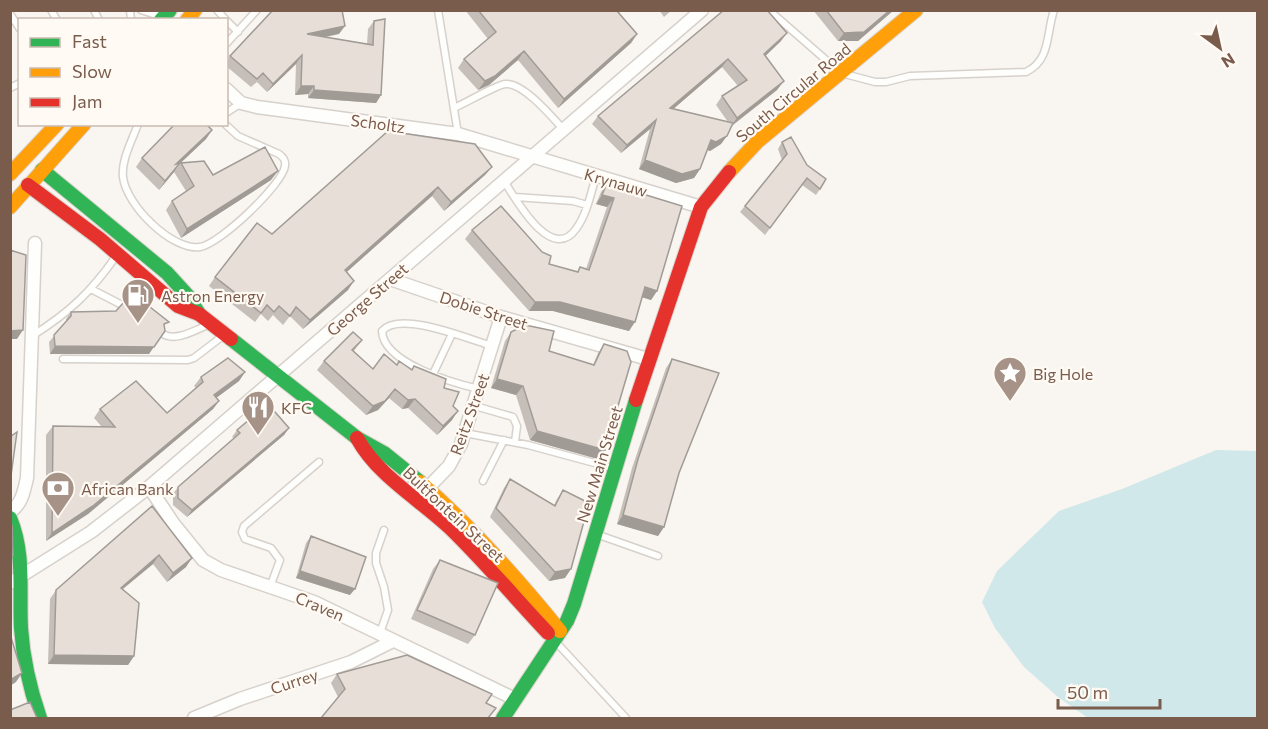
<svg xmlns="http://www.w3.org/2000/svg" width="1268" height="729" viewBox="0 0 1268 729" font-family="Commissioner,sans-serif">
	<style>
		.water { fill: #d0e8ea }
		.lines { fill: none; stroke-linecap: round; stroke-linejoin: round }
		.lane-casing { stroke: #d7d1cb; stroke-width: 9 }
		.street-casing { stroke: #d7d1cb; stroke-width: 15 }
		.fast-casing { stroke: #d9d2cb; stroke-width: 16 }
		.slow-casing { stroke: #d9d2cb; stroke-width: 16 }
		.jam-casing { stroke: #d9d2cb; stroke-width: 16 }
		.lane { stroke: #fefefd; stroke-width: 6 }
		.street { stroke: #fefefd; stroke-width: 12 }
		.fast { stroke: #30b455; stroke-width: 14 }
		.slow { stroke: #ff9f0a; stroke-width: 14 }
		.jam { stroke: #e5322d; stroke-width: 14 }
		.wall { fill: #c6bfb9; fill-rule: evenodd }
		.shaded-wall { fill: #a19b96 }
		.building { fill: #e6ded7; stroke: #a19b96; stroke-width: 1.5 }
		.labels { text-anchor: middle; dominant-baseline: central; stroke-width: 4.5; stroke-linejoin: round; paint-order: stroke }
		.street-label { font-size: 16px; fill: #7a5c4d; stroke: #fffaf3 }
		.poi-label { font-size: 16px; fill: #7a5c4d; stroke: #fffaf3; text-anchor: start }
	</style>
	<rect width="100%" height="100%" fill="#f9f5f0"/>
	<!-- water -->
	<path class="water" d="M 1216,450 L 1257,451 L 1257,718 L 1088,718 L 1058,697 L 1024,667 L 995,628 L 982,602 L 997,571 L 1059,511 L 1122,489 Z"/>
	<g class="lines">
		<defs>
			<path id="lane" d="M 51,10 L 57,20
				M 94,10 L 99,20
				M 130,10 L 131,20
				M 141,10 L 153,14 L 161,13
				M 217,10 L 226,20
				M 438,10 L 458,134
				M 771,12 L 841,73 L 875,82 L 886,82 L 910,76 L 1026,72 C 1051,60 1046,34 1054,10
				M 10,14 L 20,29
				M 226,20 L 238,32
				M 226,44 L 257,10
				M 10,88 L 20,83
				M 454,108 C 466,103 494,86 505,84 C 523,82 552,117 563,129
				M 226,113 L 241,103
				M 138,124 C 132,141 121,160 123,177 C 126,205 172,251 200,247 C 220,244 283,184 285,166 C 286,160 283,157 279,154 L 238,136 L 225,124
				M 504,181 C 515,198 551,264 576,229 C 587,214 591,193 596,176
				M 515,197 L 573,201 L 587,205
				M 91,289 L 122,305
				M 163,334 C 176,342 195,330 208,325
				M 32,336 C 70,312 91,292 117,255
				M 63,359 L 188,360 L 194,358 L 224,335
				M 433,374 L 452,334
				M 479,389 C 453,383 383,363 382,331 C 400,310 468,339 492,346
				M 475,406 L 513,417 L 517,426 L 515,442
				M 465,433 L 528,445 L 613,468
				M 483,481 L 504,440
				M 596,534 L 658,556
				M 270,587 L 280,560 L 271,548 L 245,539 L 242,532 L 244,526 L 319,462
				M 380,633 L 388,610 L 384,587 L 376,563 L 376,553 L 384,530
				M 555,641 L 626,718"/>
			<path id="street" d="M 226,89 L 241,103 L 257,107 L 458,134 L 701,207
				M 390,279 L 501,317 L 648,359
				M 149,487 L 173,523 L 203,560 L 221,570 L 314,602 L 515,699
				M 421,495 L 449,466 L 461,444 L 501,317
				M 10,512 C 22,504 24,491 27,478 L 35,243
				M 10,583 L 91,532 L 149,487 L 702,10
				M 194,718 L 240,699 L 351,662 L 393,641"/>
			<path id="fast" d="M 161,20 L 170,10
				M 42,170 L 167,273 L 188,296 L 199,314
				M 231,339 L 357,438 L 384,453 L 420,482
				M 10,518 C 25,554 19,590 21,628 C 23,659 30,689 40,718
				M 503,718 L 567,621 L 574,604 L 636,400"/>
			<path id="slow" d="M 187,20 L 195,10
				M 729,172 L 758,141 L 916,10
				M 10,174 L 57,124
				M 10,207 L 84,124
				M 420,482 C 472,527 517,578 560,631"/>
			<path id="jam" d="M 28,185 L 100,239 L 178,306 L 199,314 L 231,339
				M 636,400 L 701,207 L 729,172
				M 357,438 C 378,476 418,498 450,528 C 484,561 515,598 548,633"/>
		</defs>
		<!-- lane casing -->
		<use href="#lane" class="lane-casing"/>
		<!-- street casing -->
		<use href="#street" class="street-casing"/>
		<!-- fast casing -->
		<use href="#fast" class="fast-casing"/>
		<!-- slow casing -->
		<use href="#slow" class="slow-casing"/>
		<!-- jam casing -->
		<use href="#jam" class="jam-casing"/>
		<!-- lane -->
		<use href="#lane" class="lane"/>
		<!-- street -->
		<use href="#street" class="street"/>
		<!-- fast -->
		<use href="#fast" class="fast"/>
		<!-- slow -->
		<use href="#slow" class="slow"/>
		<!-- jam -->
		<use href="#jam" class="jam"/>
	</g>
	<!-- wall -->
	<path class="wall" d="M 465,10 L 622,10 L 619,13 L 637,34 L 631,43 L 558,108 L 518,60 L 489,85 L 478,90 L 458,68 L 464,59 L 488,39 Z
		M 659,10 L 672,10 L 664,17 Z
		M 724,10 L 781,41 L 765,56 L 777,90 L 732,126 L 721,144 L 710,151 L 708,150 L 700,169 L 694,178 L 676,183 L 639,169 L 650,129 L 621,153 L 592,124 L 598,116 ZM 722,67 L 738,86 L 722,96 L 716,105 L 728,122 L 673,109 Z
		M 813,10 L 894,10 L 858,41 L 838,41 Z
		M 374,21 L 381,95 L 376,103 L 308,98 L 308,94 L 295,95 L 296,64 L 267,92 L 257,82 L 251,87 L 226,66 L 226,61 L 230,56 L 339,34 L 326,37 L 367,44 L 368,29 Z
		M 212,130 L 206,139 L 180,163 L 174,172 L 159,190 L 136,167 L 142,158 Z
		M 782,142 L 820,189 L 816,195 L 802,185 L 765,235 L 740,212 L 782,160 L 778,149 Z
		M 181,163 L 213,175 L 271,180 L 181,238 L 166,210 L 172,201 L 186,191 L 174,172 Z
		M 492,167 L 485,175 L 444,211 L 432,196 L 346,272 L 348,290 L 303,329 L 290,316 L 283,325 L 273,315 L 268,321 L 261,314 L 255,322 L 209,286 L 215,277 L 272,234 Z
		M 607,183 L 657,291 L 651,300 L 642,297 L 629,331 L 553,311 L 529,311 L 465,239 L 472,230 L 549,264 L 577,272 L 580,267 L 586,269 L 607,207 L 596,204 L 601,192 Z
		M 131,292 L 164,327 L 149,354 L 50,354 L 49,342 L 66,322 L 66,319 L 71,312 L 116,311 L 126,302 L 126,299 Z
		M 511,332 L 549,351 L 593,365 L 598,353 L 604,344 L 598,459 L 530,440 L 516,395 L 491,388 L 505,341 Z
		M 362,340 L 354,351 L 373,369 L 397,365 L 412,370 L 444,388 L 453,406 L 452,420 L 437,435 L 408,408 L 402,409 L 389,398 L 378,410 L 366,415 L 317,370 L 324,361 Z
		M 672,359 L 664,527 L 658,536 L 617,524 L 632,468 L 666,368 Z
		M 245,372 L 239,381 L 216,398 L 219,401 L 213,409 L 88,514 L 46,541 L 46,435 L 53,426 L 102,427 L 94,418 L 100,409 L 167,413 L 196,388 L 194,386 L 201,377 Z
		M 289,428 L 284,435 L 187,517 L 173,505 L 173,494 L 178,487 L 234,438 L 232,437 L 237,430 Z
		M 510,479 L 554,505 L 557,499 L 563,490 L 565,578 L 549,581 L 490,517 L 504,488 Z
		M 152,506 L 186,567 L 167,582 L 153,564 L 123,589 L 134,656 L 128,665 L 48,664 L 50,599 L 56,590 Z
		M 311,536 L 350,595 L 296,578 L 306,543 Z
		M 440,560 L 475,635 L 468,644 L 411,619 L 433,569 Z
		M 407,655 L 338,697 L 331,683 L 337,674 Z"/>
	<!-- shaded-wall -->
	<path class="shaded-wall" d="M 890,10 L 894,10 L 858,41 L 838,41 L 844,33 Z
		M 345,26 L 339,34 L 301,42 L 307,34 Z
		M 787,33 L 781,41 L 758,63 L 764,54 Z
		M 637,34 L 631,43 L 558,108 L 564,99 Z
		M 524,51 L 518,60 L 489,85 L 478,90 L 485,81 Z
		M 302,55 L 296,64 L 267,92 L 273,84 Z
		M 728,59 L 722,67 L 664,117 L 670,108 Z
		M 784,81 L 777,90 L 731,126 L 737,118 Z
		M 301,86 L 314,86 L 308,94 L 295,95 Z
		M 314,90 L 381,95 L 376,103 L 308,98 Z
		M 656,120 L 650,129 L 621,153 L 627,145 Z
		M 212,130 L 206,139 L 170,173 L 176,164 Z
		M 727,136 L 721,144 L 710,151 L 705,149 L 711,140 Z
		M 645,160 L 700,169 L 694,178 L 676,183 L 639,169 Z
		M 180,163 L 174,172 L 159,190 L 165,181 Z
		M 492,167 L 485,175 L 444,211 L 451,202 Z
		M 278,171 L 271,180 L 181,238 L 187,229 Z
		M 438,187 L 432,196 L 339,279 L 345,270 Z
		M 602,195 L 614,198 L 607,207 L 596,204 Z
		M 354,281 L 348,290 L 303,329 L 310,320 Z
		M 645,287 L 657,291 L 651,300 L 638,296 Z
		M 535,302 L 560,302 L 635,322 L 629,331 L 553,311 L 529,311 Z
		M 23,330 L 17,339 L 10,339 L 10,331 Z
		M 165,331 L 149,354 L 50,354 L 55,346 Z
		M 245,372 L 239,381 L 208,404 L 214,395 Z
		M 497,379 L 523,386 L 516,395 L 491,388 Z
		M 395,389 L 389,398 L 378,410 L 366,415 L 373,406 Z
		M 415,399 L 408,408 L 402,409 L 408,400 Z
		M 219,401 L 213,409 L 88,514 L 46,541 L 52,533 Z
		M 458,411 L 452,420 L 437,435 L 443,426 Z
		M 289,428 L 284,435 L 187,517 L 192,510 Z
		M 537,431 L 605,450 L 598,459 L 530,440 Z
		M 623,515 L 664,527 L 658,536 L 617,524 Z
		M 159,555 L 153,564 L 114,596 L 121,588 Z
		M 192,558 L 186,567 L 167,582 L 173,573 Z
		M 571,569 L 565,578 L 549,581 L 555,572 Z
		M 300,571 L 355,589 L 350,595 L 296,578 Z
		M 54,655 L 134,656 L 128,665 L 48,664 Z
		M 22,673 L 16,682 L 10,686 L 10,680 Z"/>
	<!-- building -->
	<path class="building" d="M 273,10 L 342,10 L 345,26 L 307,34 L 373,45 L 374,21 L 385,19 L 381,95 L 314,90 L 314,86 L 301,86 L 302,55 L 273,84 L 263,73 L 257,79 L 230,56 Z
		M 478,10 L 618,10 L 617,11 L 637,34 L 564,99 L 524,51 L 495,76 L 485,81 L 464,59 L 496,32 Z
		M 724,10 L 767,10 L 787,33 L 764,54 L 784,81 L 737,118 L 722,96 L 747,80 L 728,59 L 670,108 L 733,123 L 727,136 L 716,142 L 711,140 L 700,169 L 682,174 L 645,160 L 656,120 L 627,145 L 598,116 Z
		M 826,10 L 890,10 L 864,32 L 844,33 Z
		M 175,124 L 206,124 L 212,130 L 176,164 L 180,163 L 165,181 L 142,158 Z
		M 388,131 L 475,144 L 492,167 L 451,202 L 438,187 L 345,270 L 354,281 L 310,320 L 296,307 L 290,316 L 279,306 L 274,312 L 267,305 L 261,313 L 215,277 L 257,223 L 272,234 Z
		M 791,137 L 807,165 L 826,179 L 820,189 L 807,178 L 770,228 L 745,206 L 787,154 L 782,142 Z
		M 265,147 L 278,171 L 187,229 L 172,201 L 194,186 L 181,163 L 204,161 L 213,175 Z
		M 607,183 L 682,206 L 657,291 L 645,287 L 635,322 L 560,302 L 535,302 L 472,230 L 501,206 L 542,252 L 551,256 L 549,264 L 578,272 L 580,267 L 589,270 L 614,198 L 602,195 Z
		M 10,250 L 26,255 L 23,330 L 10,331 Z
		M 131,292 L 169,322 L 164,324 L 165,331 L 154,347 L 55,346 L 54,335 L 71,316 L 71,312 L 116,311 L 124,302 L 128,303 L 131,301 Z
		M 525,325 L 554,331 L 549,351 L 594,365 L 604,344 L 627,351 L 631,362 L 605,450 L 537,431 L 523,386 L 497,379 L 511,332 Z
		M 353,332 L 362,340 L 352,350 L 373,369 L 384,354 L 397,365 L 399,361 L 412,370 L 414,366 L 446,379 L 444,388 L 459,392 L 453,406 L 458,411 L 443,426 L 415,399 L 408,400 L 395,389 L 385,401 L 373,406 L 324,361 Z
		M 228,358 L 245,372 L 214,395 L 219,401 L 94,505 L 52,533 L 53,426 L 115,427 L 100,409 L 136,381 L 167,413 L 203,382 L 201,377 Z
		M 672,359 L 719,373 L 679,473 L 664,527 L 623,515 L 638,459 Z
		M 268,404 L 289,428 L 192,510 L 178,498 L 178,487 L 240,433 L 237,430 Z
		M 17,432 L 10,483 L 10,437 Z
		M 510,479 L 555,506 L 563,490 L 589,503 L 571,569 L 555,572 L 496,508 Z
		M 152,506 L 192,558 L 173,573 L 159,555 L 121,588 L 139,603 L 134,656 L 54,655 L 56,590 Z
		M 10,523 L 12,525 L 13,556 L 10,558 Z
		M 311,536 L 366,557 L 355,589 L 300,571 Z
		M 440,560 L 498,583 L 475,635 L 417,610 Z
		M 10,634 L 22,673 L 10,680 Z
		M 407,655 L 492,694 L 486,703 L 496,708 L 488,718 L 321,718 L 345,689 L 337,674 Z
		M 30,702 L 37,718 L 10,718 L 10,710 Z"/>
	<!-- icons -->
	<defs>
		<symbol id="fuel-pin" viewBox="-11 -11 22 30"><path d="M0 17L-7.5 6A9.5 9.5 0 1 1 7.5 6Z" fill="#a69286" stroke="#fffaf3"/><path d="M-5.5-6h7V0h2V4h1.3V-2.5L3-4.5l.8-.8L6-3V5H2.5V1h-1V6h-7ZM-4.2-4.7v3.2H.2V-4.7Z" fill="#fff"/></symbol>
		<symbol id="sight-pin" viewBox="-11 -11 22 30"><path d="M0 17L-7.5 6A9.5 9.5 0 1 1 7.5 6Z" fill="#a69286" stroke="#fffaf3"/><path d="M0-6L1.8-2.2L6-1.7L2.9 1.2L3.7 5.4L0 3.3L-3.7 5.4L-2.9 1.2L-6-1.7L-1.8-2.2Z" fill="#fff"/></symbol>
		<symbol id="restaurant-pin" viewBox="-11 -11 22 30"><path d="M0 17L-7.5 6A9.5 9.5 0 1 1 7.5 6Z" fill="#a69286" stroke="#fffaf3"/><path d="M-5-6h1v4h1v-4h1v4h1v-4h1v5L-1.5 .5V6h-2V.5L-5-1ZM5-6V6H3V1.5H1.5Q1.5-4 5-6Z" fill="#fff"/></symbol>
		<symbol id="bank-pin" viewBox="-11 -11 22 30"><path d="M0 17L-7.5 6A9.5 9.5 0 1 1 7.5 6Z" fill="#a69286" stroke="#fffaf3"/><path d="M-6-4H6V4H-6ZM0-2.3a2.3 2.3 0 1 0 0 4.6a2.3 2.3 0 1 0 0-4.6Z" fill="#fff"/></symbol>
	</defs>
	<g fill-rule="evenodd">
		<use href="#fuel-pin" x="119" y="276" width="38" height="52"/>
		<use href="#sight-pin" x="991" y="354" width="38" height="52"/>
		<use href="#restaurant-pin" x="239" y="388" width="38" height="52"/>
		<use href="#bank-pin" x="39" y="469" width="38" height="52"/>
	</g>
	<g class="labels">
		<!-- street labels -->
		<g class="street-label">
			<text transform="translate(793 92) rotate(-40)">South Circular Road</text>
			<text transform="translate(378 123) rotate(8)">Scholtz</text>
			<text transform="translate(616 182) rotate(16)">Krynauw</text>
			<text transform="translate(367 299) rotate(-41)">George Street</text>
			<text transform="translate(484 310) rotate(18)">Dobie Street</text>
			<text transform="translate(469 414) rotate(-70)">Reitz Street</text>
			<text transform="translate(599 464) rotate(-73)">New Main Street</text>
			<text transform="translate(454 514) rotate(43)">Bultfontein Street</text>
			<text transform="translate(320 606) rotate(23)">Craven</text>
			<text transform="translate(294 681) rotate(-18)">Currey</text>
		</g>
		<!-- poi labels -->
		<g class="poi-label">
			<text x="161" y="295">Astron Energy</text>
			<text x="1033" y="373">Big Hole</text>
			<text x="281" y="407">KFC</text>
			<text x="81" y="488">African Bank</text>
		</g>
	</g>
	<!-- border -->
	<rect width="1268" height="729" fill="none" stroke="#7a5c4d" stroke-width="24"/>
	<!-- legend -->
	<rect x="18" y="18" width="210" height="108" fill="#fffaf3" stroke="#cabbb1" stroke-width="1.5"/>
	<rect x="30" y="38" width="30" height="9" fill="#30b455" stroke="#cabbb1" stroke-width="1.5"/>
	<text x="72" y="48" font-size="18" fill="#7a5c4d">Fast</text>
	<rect x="30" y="68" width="30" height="9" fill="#ff9f0a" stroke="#cabbb1" stroke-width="1.5"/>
	<text x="72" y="78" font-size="18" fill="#7a5c4d">Slow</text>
	<rect x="30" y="98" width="30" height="9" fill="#e5322d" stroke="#cabbb1" stroke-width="1.5"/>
	<text x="72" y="108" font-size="18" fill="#7a5c4d">Jam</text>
	<!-- north arrow -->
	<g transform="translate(1220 48) rotate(147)" stroke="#fffaf3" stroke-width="4.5" paint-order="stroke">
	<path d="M0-4.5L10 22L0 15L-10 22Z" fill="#7a5c4d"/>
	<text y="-9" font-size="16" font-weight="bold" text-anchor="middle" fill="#7a5c4d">N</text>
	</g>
	<!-- scale -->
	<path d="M1058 699v9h102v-9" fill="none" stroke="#7a5c4d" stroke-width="3"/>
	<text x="1067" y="699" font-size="18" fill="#7a5c4d" stroke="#fffaf3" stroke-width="4.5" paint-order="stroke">50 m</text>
</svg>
